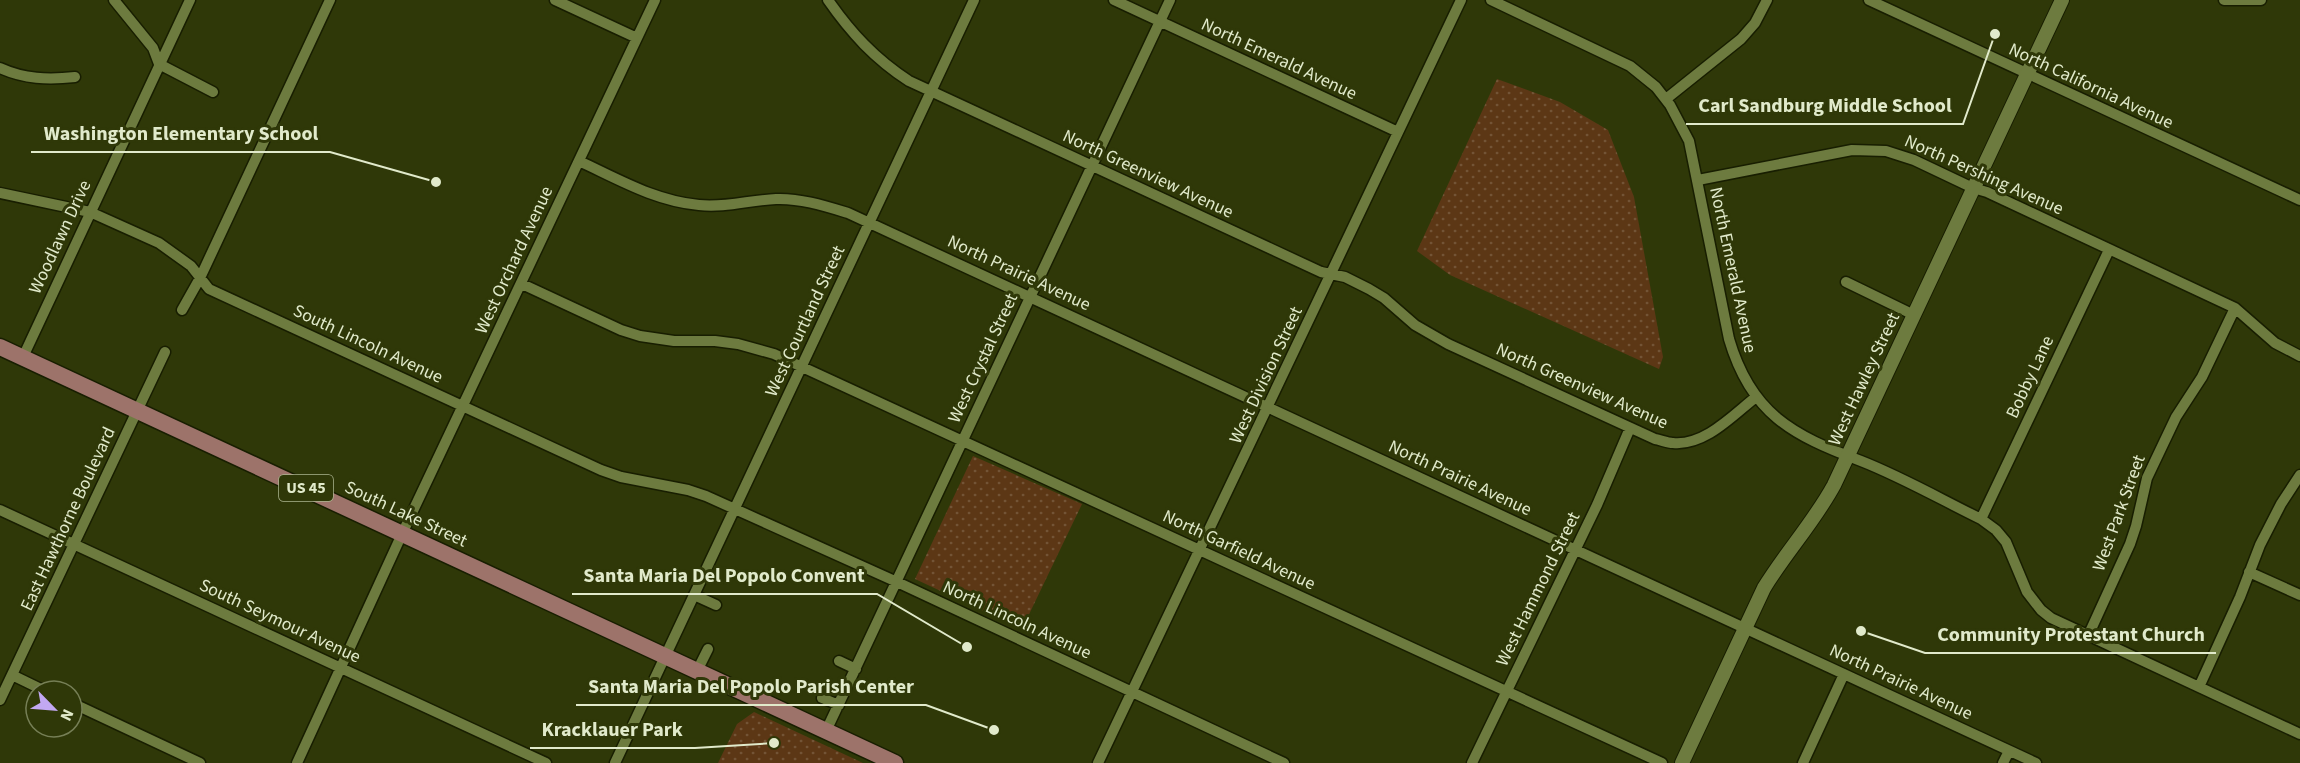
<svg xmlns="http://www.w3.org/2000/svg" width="2300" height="763" viewBox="0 0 2300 763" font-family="'Source Sans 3',sans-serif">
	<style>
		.park { fill: url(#park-dots) }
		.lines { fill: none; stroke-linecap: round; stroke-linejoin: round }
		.street-casing { stroke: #181e01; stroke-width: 13 }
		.secondary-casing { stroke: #181e01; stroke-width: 16 }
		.primary-casing { stroke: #181e01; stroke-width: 19 }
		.street { stroke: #6d7b3f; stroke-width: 10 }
		.secondary { stroke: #6d7b3f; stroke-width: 14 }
		.primary { stroke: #9d736a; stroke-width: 16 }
		.labels { text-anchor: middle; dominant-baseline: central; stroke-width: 6; stroke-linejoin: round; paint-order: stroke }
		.shield { fill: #2f3808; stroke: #acb590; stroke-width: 1.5 }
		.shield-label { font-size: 16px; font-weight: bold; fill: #e1eacb }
		.street-label { font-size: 18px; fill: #e1eacb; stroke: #2f3808 }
		.leader { fill: none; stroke: #e1eacb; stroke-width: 2 }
		.callout-dot { fill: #e1eacb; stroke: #2f3808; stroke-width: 2 }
		.callout-label { font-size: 20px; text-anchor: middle; font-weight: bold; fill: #e1eacb; stroke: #2f3808; stroke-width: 6; stroke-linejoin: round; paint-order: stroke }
	</style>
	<defs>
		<pattern id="park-dots" width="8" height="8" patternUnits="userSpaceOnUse" patternTransform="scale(1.5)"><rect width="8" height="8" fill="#5c3715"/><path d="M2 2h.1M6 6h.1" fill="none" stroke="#735436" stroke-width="1.8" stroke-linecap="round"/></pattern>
	</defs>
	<rect width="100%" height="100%" fill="#2f3808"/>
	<!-- park -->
	<path class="park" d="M 1497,79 L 1560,102 L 1608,130 L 1634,197 L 1663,357 L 1659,369 L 1450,275 L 1417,251 Z
		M 973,456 L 1082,504 L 1022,629 L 915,579 Z
		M 754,712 L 863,763 L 718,763 L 737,724 Z"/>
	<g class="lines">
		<defs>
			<path id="street" d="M 114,0 L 153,48 L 159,64 L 213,92
				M 555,0 L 637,38
				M 828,0 C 851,33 875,59 909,81 L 1321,272 L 1345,277 L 1369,289 L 1384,298 L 1415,325 L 1448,344 L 1655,439 C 1661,440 1667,443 1673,443 C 1705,446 1733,415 1756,397
				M 1114,0 L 1398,132
				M 1491,0 L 1630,66 L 1656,87 L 1670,105 L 1689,141 L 1729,339 C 1751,414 1792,435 1861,461 C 1902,477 1942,500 1981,519 L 1996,530 L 2006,542 L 2027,592 L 2041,610 L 2051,618 L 2300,734
				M 1869,0 L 2300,200
				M 2224,0 L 2261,0
				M 0,68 C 24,79 48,80 75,77
				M 1666,99 L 1741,39 L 1755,23 L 1767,0
				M 579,161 C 618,179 655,201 699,205 C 725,208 750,200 776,199 C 800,198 825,206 848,213 L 2036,763
				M 1698,180 L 1852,150 L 1886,151 L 1914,160 L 1973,188 L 1987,192 L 2235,308 L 2275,343 L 2300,356
				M 0,193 L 90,212 L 159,243 L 191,266 L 209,289 L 601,470 L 621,477 L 688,490 L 706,496 L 897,582 L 1284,763
				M 1846,282 L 1914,315
				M 522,284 L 621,330 L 640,336 L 674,341 L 715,341 L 738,344 L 774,354 L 1662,763
				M 182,310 L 200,278 L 330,0
				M 23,357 L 190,0
				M 0,510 L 546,763
				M 1981,519 L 2109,250
				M 2249,572 L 2300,595
				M 694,595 L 716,605
				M 2088,636 L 2130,544 L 2136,526 L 2147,478 L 2176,417 L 2202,377 L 2235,308
				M 839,661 L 856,669
				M 697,671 L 708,649
				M 12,675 L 45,691
				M 2199,687 L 2240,597 L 2260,545 L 2281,504 L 2300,475
				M 822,698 L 839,705
				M 0,700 L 165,352
				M 72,703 L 200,763
				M 826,731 L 1170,0
				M 297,763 L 402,534 L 655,0
				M 615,763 L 974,0
				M 1098,763 L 1461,0
				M 1472,763 L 1597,505 L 1630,428
				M 1803,763 L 1844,674
				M 2003,763 L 2009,751"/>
			<path id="secondary" d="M 1682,763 L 1764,588 C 1786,552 1814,522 1834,485 L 2062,0"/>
			<path id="primary" d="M 0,347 L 895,763"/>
		</defs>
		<!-- street casing -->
		<use href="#street" class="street-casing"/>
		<!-- secondary casing -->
		<use href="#secondary" class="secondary-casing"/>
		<!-- primary casing -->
		<use href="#primary" class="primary-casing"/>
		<!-- street -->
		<use href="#street" class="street"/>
		<!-- secondary -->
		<use href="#secondary" class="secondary"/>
		<!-- primary -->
		<use href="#primary" class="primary"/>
	</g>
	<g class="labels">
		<!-- shield labels -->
		<rect class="shield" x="279" y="475" width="54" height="26" rx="4.5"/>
		<g class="shield-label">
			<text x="306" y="488">US 45</text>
		</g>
		<!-- street labels -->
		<g class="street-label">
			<text transform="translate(1279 59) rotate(25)">North Emerald Avenue</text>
			<text transform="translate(2091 86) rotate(25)">North California Avenue</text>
			<text transform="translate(1148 174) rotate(25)">North Greenview Avenue</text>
			<text transform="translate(1984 175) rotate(24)">North Pershing Avenue</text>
			<text transform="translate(60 237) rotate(-65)">Woodlawn Drive</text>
			<text transform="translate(514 260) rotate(-65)">West Orchard Avenue</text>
			<text transform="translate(1733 270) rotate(78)">North Emerald Avenue</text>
			<text transform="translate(1019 273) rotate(25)">North Prairie Avenue</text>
			<text transform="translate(805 321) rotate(-65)">West Courtland Street</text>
			<text transform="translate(368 344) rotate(25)">South Lincoln Avenue</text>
			<text transform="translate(983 358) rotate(-65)">West Crystal Street</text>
			<text transform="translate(1266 375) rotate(-65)">West Division Street</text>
			<text transform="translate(2030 377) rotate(-65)">Bobby Lane</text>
			<text transform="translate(1864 379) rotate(-65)">West Hawley Street</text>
			<text transform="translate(1582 386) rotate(24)">North Greenview Avenue</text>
			<text transform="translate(1460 478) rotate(25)">North Prairie Avenue</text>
			<text transform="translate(2119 513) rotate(-70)">West Park Street</text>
			<text transform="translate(406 514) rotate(25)">South Lake Street</text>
			<text transform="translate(68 519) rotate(-65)">East Hawthorne Boulevard</text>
			<text transform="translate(1239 550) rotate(25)">North Garfield Avenue</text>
			<text transform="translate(1538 589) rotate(-64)">West Hammond Street</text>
			<text transform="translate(1017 620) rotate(25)">North Lincoln Avenue</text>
			<text transform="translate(280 621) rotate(25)">South Seymour Avenue</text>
			<text transform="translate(1901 682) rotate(25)">North Prairie Avenue</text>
		</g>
	</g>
	<!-- callouts -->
	<path class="leader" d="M1995 34L1963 124H1686M436 182L330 152H31M967 647L877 594H572M1861 631L1925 653H2216M994 730L926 705H576M774 743L695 748H530"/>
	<g class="callout-dot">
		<circle cx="1995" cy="34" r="6"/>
		<circle cx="436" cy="182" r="6"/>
		<circle cx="967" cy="647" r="6"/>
		<circle cx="1861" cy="631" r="6"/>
		<circle cx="994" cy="730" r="6"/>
		<circle cx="774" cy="743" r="6"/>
	</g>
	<g class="callout-label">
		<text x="1825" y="112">Carl Sandburg Middle School</text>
		<text x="181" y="140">Washington Elementary School</text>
		<text x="724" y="582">Santa Maria Del Popolo Convent</text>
		<text x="2071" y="641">Community Protestant Church</text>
		<text x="751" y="693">Santa Maria Del Popolo Parish Center</text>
		<text x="612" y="736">Kracklauer Park</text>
	</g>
	<!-- north arrow -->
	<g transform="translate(54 709) rotate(115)"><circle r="28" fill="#2f3808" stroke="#767f56" stroke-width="1.5"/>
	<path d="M0-4.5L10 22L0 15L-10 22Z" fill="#c2a8f2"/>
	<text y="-9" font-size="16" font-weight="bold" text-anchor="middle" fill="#e1eacb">N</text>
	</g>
</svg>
